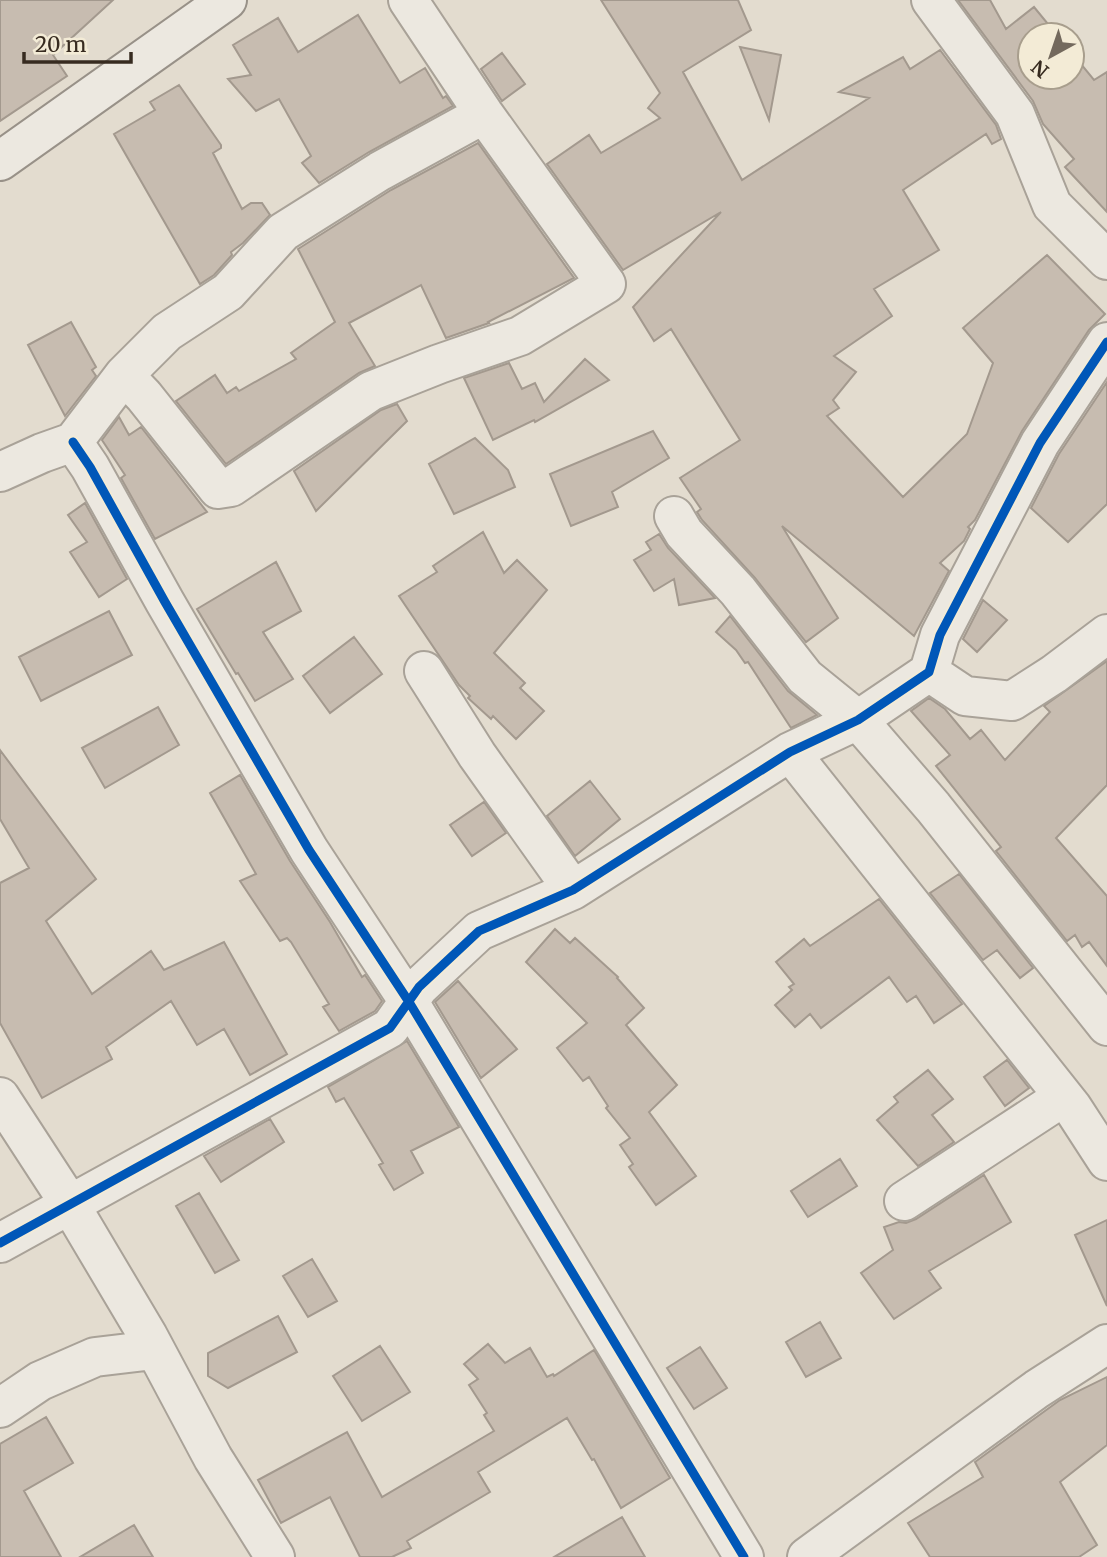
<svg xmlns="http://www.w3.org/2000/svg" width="1107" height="1557" viewBox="0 0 1107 1557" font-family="Merriweather,serif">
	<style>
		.building { fill: #c7bcb0; stroke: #a3998e; stroke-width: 2 }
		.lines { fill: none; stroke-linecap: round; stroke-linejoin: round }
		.street-casing { stroke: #a9a298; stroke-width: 42 }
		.secondary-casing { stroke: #989188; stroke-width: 42 }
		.street { stroke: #ece8e0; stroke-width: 38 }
		.secondary { stroke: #ece8e0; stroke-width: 38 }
		.cycleway-casing { stroke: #f3ebd6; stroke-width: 13 }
		.cycleway { stroke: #0057b8; stroke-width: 9 }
	</style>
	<rect width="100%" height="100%" fill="#e3dccf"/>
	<!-- building -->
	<path class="building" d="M 0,0 L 113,0 L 53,55 L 67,76 L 0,121 Z
		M 601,0 L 738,0 L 751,30 L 683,72 L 742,180 L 869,98 L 839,92 L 903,57 L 910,69 L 940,50 L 996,125 L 1001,139 L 992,144 L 986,134 L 903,190 L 939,250 L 874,289 L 892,316 L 834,356 L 856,372 L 833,400 L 839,408 L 827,416 L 903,497 L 967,434 L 993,363 L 963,328 L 1047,255 L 1105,314 L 1089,330 L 1022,431 L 975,520 L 968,527 L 970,529 L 964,541 L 940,563 L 949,571 L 914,636 L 782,526 L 838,618 L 806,642 L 755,578 L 702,520 L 697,512 L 701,509 L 680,478 L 740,440 L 671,329 L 654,341 L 633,307 L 721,212 L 623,270 L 547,164 L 589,135 L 601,153 L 660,118 L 648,108 L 660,93 Z
		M 958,0 L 990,0 L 1006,29 L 1034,7 L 1057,35 L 1030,35 L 1030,77 L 1072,77 L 1072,53 L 1094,80 L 1107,72 L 1107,212 L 1065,167 L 1074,159 L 1043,124 L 1033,101 Z
		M 358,15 L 400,83 L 425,68 L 443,98 L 446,96 L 453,106 L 369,152 L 319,183 L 302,163 L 311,156 L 279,99 L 256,111 L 228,79 L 251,75 L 233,45 L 278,18 L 298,52 Z
		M 740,47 L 781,55 L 769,120 Z
		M 502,53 L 525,84 L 502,101 L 481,69 Z
		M 179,85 L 221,145 L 221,148 L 213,153 L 242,209 L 251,203 L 262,203 L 270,215 L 243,243 L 231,252 L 232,255 L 214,275 L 200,284 L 114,134 L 155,110 L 150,102 Z
		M 478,143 L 574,278 L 488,322 L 489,323 L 446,338 L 421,285 L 349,323 L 375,366 L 359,373 L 226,464 L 176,401 L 215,375 L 227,393 L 236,387 L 239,391 L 296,359 L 291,353 L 335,322 L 298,249 L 391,190 Z
		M 71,322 L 96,367 L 92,370 L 96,376 L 65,416 L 28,345 Z
		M 585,359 L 609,380 L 535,422 L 534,420 L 493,440 L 464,378 L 509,363 L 522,389 L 535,383 L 544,402 Z
		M 1107,382 L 1107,504 L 1068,542 L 1031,508 L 1059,454 Z
		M 397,404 L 407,421 L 316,511 L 294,471 L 381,410 Z
		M 119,417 L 129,435 L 141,427 L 207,512 L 155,539 L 121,478 L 125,475 L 102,440 Z
		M 653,431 L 669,458 L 612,492 L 618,507 L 571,526 L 550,474 Z
		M 475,438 L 508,470 L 515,487 L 454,514 L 429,464 Z
		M 85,503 L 127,579 L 99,597 L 70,552 L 87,542 L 68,515 Z
		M 483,532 L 504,573 L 517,560 L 547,590 L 494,653 L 525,683 L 520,688 L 544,711 L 516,739 L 493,716 L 491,719 L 468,698 L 470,696 L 459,685 L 399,596 L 437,572 L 433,566 Z
		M 659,534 L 668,548 L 715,598 L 679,605 L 674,579 L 654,591 L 634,560 L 651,550 L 646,542 Z
		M 276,562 L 301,611 L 263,632 L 293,679 L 255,701 L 238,673 L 236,674 L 197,609 Z
		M 983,600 L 1007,620 L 977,652 L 963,639 Z
		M 109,611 L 132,655 L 41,701 L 19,657 Z
		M 730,616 L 788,691 L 817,715 L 791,728 L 748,662 L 745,663 L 736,650 L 716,632 Z
		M 354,637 L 382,674 L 330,713 L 303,676 Z
		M 1107,661 L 1107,785 L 1056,838 L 1107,896 L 1107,966 L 1089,942 L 1082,947 L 1075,935 L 1067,941 L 996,851 L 1001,847 L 936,766 L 950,755 L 911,711 L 929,698 L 945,709 L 970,739 L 981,730 L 1005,760 L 1050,712 L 1044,706 Z
		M 158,707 L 179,745 L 105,788 L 82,748 Z
		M 0,750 L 96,879 L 46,921 L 92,994 L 151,951 L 164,970 L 224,942 L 287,1054 L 250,1075 L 224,1029 L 197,1045 L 171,1001 L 106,1047 L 112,1059 L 42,1098 L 0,1023 L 0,883 L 29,868 L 0,819 Z
		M 240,775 L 290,861 L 330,922 L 362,977 L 365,975 L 382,1001 L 375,1011 L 339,1031 L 323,1007 L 329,1004 L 291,942 L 287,938 L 280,941 L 240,881 L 256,874 L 210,793 Z
		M 590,781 L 620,819 L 575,856 L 547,816 Z
		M 484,802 L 506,833 L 472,856 L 450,825 Z
		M 959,874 L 1033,968 L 1020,978 L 997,950 L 983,960 L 930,893 Z
		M 879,899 L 962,1004 L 934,1023 L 916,996 L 907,1002 L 889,977 L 821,1028 L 810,1014 L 795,1027 L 775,1005 L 792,990 L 789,987 L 794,984 L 776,962 L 804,939 L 810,946 Z
		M 555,929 L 570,943 L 575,938 L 618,977 L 617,978 L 644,1008 L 626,1025 L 677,1085 L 649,1112 L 696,1176 L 656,1205 L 629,1167 L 633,1164 L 620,1145 L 630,1138 L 606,1108 L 608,1106 L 589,1077 L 583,1081 L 557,1048 L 587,1023 L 526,962 Z
		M 458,981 L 517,1049 L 481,1078 L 435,1002 Z
		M 407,1041 L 459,1127 L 411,1151 L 423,1173 L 394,1190 L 379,1165 L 383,1163 L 344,1098 L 336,1102 L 328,1087 Z
		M 1007,1060 L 1029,1088 L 1005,1106 L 984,1077 Z
		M 928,1070 L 953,1099 L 932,1115 L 954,1142 L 918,1166 L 877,1120 L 898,1102 L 894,1097 Z
		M 270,1119 L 284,1142 L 221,1182 L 204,1156 Z
		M 840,1159 L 857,1186 L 808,1217 L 791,1191 Z
		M 984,1175 L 1011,1222 L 929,1271 L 941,1288 L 894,1319 L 861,1273 L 893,1250 L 884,1227 L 899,1222 L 906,1223 L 916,1219 Z
		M 199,1193 L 239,1260 L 215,1273 L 176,1206 Z
		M 1107,1220 L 1107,1306 L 1075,1235 Z
		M 312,1259 L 337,1301 L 308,1317 L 283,1276 Z
		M 278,1316 L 297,1352 L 228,1388 L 208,1376 L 208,1353 Z
		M 820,1322 L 841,1358 L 806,1377 L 786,1342 Z
		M 488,1344 L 505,1363 L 530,1348 L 547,1377 L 553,1374 L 554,1376 L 594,1350 L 670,1478 L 621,1508 L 594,1459 L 592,1460 L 567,1418 L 478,1472 L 490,1492 L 407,1541 L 411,1548 L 392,1557 L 360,1557 L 330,1497 L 281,1523 L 258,1480 L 347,1432 L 382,1497 L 494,1431 L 484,1415 L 487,1413 L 469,1385 L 478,1379 L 464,1364 Z
		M 380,1346 L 410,1392 L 362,1421 L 333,1376 Z
		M 700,1347 L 727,1388 L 694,1409 L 667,1368 Z
		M 1107,1377 L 1107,1445 L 1060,1482 L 1097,1545 L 1079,1557 L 930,1557 L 908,1523 L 983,1477 L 975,1462 L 1060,1400 Z
		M 46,1417 L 73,1463 L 24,1491 L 61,1557 L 0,1557 L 0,1444 Z
		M 622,1517 L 645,1557 L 554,1557 Z
		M 134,1525 L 153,1557 L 80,1557 Z"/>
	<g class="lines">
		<defs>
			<path id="street" d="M 931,0 L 1015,114 L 1052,205 L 1107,260
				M 124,375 L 144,396 L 218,489 L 231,487 L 371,391 L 439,364 L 520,336 L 606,284 L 484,114 L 408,0
				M 73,442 L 90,467 L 165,602 L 309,850 L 409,1002 L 744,1557
				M 0,472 L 42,453 L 73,442 L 124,375 L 167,332 L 228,292 L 283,232 L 380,171 L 484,114
				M 674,516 L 684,533 L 738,591 L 805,677 L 858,720 L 933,807 L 1107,1026
				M 424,671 L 477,755 L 573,890
				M 929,672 L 965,696 L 1012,701 L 1054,674 L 1107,634
				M 790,752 L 1072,1107 L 1107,1161
				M 0,1097 L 69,1203 L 148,1336 L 213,1458 L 275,1557
				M 904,1201 L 1063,1097
				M 0,1243 L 390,1028 L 419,987 L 479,931 L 573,890 L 790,752 L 858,720 L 929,672 L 940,635 L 1040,443 L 1107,342
				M 0,1408 L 40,1381 L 95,1357 L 154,1350
				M 807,1557 L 1037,1389 L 1107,1344"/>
			<path id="secondary" d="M 0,161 L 227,0"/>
		</defs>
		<!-- street casing -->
		<use href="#street" class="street-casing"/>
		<!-- secondary casing -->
		<use href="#secondary" class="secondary-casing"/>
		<!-- street -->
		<use href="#street" class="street"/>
		<!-- secondary -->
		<use href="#secondary" class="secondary"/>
		<defs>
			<path id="cycleway" d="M 73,442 L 90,467 L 165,602 L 309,850 L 409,1002 L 744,1557
				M 0,1243 L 390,1028 L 419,987 L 479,931 L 573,890 L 790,752 L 858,720 L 929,672 L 940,635 L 1040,443 L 1107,342"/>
		</defs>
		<!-- cycleway casing -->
		<use href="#cycleway" class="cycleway-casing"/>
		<!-- cycleway -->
		<use href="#cycleway" class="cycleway"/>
	</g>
	<!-- north arrow -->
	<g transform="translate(1051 56) rotate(220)"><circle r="33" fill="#f3ebd6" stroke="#a89e8d" stroke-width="2"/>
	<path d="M0-5L12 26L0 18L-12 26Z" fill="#73695d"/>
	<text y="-10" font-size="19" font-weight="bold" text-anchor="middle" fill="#372b20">N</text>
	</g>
	<!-- scale -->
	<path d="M24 52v10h107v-10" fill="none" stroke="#372b20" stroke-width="3.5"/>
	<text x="35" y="52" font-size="21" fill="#372b20" stroke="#f3ebd6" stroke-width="5" paint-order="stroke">20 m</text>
</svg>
